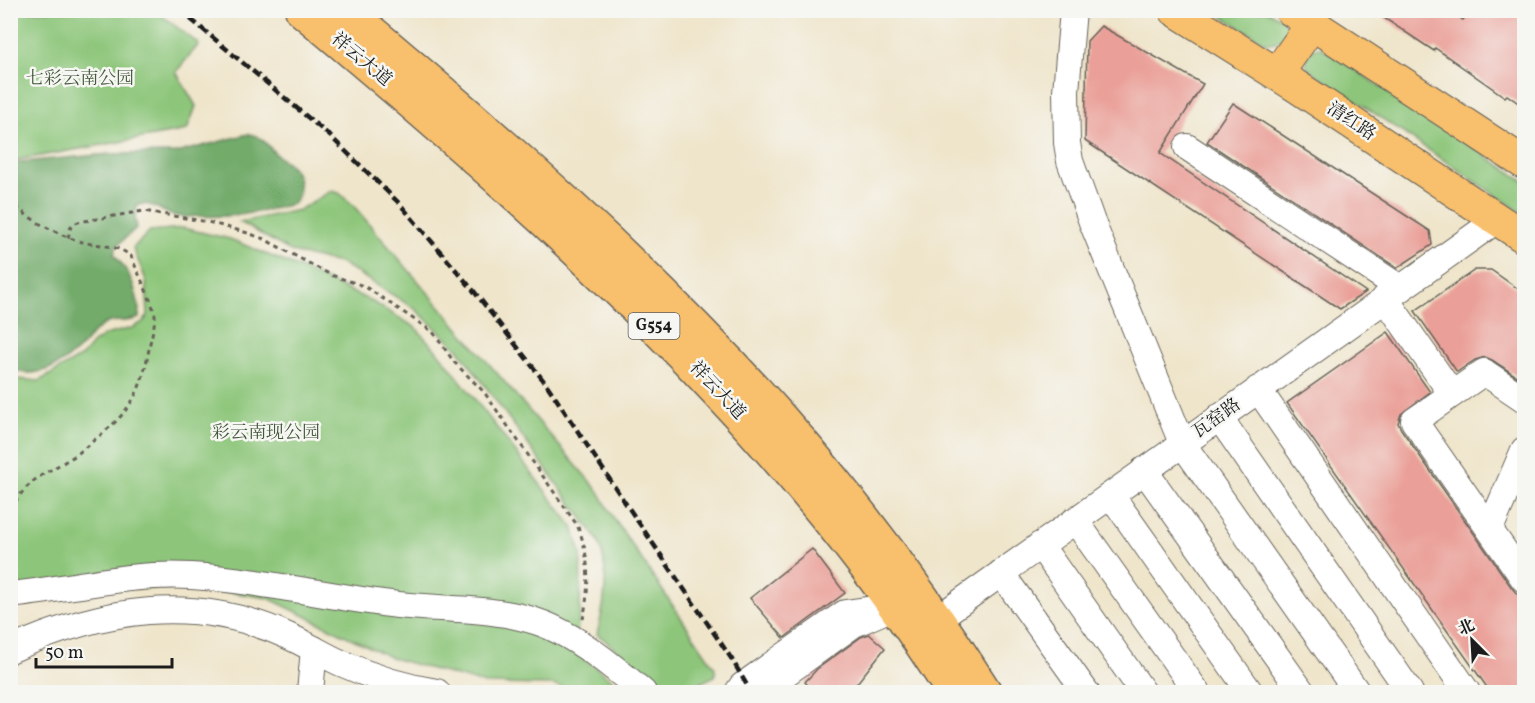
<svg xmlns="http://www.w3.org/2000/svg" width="1535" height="703" viewBox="0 0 1535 703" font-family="Vollkorn,'Noto Serif SC',serif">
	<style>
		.green { fill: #8dc67a; stroke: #54714b; stroke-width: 1.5 }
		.forest { fill: #72ab6a; stroke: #476443; stroke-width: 1.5 }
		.building { fill: #eaa099 }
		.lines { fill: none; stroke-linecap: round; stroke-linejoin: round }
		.minor-casing { stroke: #666259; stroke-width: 28 }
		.major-casing { stroke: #666259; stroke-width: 34 }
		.highway-casing { stroke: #666259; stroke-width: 36 }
		.path { stroke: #666259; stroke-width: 3; stroke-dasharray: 4.5 4.5; stroke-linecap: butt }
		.minor { stroke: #fff; stroke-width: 26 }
		.major { stroke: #f8bf6c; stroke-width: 32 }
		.highway { stroke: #f8bf6c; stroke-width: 33 }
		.rail { stroke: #1c1c1c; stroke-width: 4.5; stroke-dasharray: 9 4.5; stroke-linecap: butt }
		.labels { text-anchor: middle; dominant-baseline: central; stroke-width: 5; stroke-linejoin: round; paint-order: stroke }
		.shield { fill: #f6f6f2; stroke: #5d5d5c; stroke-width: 1.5 }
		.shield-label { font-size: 16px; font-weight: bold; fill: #1c1c1c }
		.street-label { font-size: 18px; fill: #1c1c1c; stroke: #f6f6f2 }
		.park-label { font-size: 18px; fill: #44583d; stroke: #f6f6f2 }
	</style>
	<rect width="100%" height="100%" fill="#f6f6f2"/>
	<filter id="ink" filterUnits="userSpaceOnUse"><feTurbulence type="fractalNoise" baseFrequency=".0167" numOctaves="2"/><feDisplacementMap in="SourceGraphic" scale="12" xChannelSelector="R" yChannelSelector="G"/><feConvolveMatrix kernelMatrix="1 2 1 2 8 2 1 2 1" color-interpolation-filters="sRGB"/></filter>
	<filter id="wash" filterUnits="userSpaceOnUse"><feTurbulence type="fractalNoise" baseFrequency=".008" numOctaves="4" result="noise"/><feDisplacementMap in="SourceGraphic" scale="24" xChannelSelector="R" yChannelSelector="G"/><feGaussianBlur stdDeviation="1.35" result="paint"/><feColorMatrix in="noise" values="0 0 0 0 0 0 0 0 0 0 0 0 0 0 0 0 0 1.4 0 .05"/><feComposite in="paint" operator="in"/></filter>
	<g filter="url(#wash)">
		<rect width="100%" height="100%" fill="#efe5cb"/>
		<!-- green -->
		<path class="green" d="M 10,11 L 156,11 L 199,44 L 176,72 L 196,106 L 187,130 L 11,161 Z
			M 1213,11 L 1268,11 L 1281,18 L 1287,26 C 1285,40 1280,43 1266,43 Z
			M 1314,48 L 1322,48 L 1524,181 L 1524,214 L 1307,68 C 1305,59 1307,54 1314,48 Z
			M 331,191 L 339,193 L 352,204 L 599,492 L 615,520 L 715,668 L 715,676 L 681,692 L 669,692 L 597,634 C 605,605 610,569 598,540 L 458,349 L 414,308 L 343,264 L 292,252 L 240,222 L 299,210 Z
			M 183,228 L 230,239 L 302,269 L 371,301 L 415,327 L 444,359 L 573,527 L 581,554 L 580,614 L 573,651 L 629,692 L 577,692 L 553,685 L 485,684 L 392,658 L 268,598 L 209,589 L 106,588 L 11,601 L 10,375 L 17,379 L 39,381 L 82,356 L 93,343 L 105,335 L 132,328 L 143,322 L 148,315 L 146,280 L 133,248 L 150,231 Z"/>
		<!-- forest -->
		<path class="forest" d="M 248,134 C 263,135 267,146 278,156 C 282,160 289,163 293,168 C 301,178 301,195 293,204 C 262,212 232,218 200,216 C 192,216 184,218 176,216 C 161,213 154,201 137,205 L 135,219 L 137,227 L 117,246 L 114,254 C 117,259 120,261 123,266 C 133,278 140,303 139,318 C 128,323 116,319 107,323 C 95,328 88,340 79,349 C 61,366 35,380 11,369 L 11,163 L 110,154 L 176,153 Z"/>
		<g id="blocks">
			<!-- building -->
			<path class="building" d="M 1372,10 L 1447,10 L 1463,20 L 1470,10 L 1519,10 L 1524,15 L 1524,107 L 1507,95 L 1505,97 L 1435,48 L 1434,51 Z
				M 1101,26 L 1203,84 L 1160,153 L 1366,292 L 1340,309 L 1085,141 L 1087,41 Z
				M 1233,103 L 1430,231 L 1432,245 L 1397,268 L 1207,142 Z
				M 1475,270 L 1491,270 L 1524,293 L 1524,381 L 1492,360 L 1485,357 L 1475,360 L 1457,372 L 1415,311 Z
				M 1388,332 L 1430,392 L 1401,414 L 1398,423 L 1401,429 L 1512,588 L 1524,602 L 1524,693 L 1491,693 L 1287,403 Z
				M 812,549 L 845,593 L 784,638 L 750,598 Z
				M 869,634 L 885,648 L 849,693 L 815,693 L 805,682 L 817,669 L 861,637 Z"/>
		</g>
	</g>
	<g filter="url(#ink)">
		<use href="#blocks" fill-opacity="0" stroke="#666259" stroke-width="1.5"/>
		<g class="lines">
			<defs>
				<path id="minor" d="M 1073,10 L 1066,91 L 1067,143 L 1070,161 L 1092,222 L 1182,443 L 1357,692
					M 1187,147 L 1400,288
					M 1385,298 L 1452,394
					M 1258,389 L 1467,692
					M 1524,399 L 1484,372 L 1414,421 L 1524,579
					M 1219,417 L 1410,692
					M 1144,470 L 1302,692
					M 1111,495 L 1250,692
					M 1075,520 L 1197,692
					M 1490,529 L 1524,450
					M 1040,545 L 1143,692
					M 1001,573 L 1086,692
					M 10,595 C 70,589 132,572 191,576 C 260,580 329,597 398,605 C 444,610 494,607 538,622 C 574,634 614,667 643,692
					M 937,619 L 1498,219
					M 10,650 C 102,608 194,593 288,636 C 306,644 323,655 341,663 C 372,677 404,687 437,692
					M 310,692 L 314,649
					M 738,692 L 742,686 L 845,613 L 895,606 L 854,624 L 760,692"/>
				<path id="major" d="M 1175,10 L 1296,86 L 1524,237
					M 1291,10 L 1524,163
					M 1277,74 L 1312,24"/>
				<path id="highway" d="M 302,10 C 544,212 783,424 953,692
					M 345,10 C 496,136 645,267 776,413 C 853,500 923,594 985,692"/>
			</defs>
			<!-- minor casing -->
			<use href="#minor" class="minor-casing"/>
			<!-- major casing -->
			<use href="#major" class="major-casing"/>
			<!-- highway casing -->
			<use href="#highway" class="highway-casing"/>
			<!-- path -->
			<path class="path" d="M 10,200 C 26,219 63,238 87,243 C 103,246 117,245 131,256 C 136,269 153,303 155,315 C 155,324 152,334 150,343 C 142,392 132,411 93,441 C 85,447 79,454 71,458 C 42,476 28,478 10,511
				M 68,238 L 71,226 L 78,222 L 144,211 L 208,222 L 248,233 L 264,239 L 331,275 L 364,286 L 433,332 L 454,362 L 484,392 L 577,525 C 590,554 590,588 583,619"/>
			<!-- minor -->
			<use href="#minor" class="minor"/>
			<!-- major -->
			<use href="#major" class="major"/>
			<!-- highway -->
			<use href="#highway" class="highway"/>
			<!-- rail -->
			<path class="rail" d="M 180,10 L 330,136 L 399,203 L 473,290 L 547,385 L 624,501 L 731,658 L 751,692"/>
		</g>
	</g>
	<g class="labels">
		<!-- shield labels -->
		<rect class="shield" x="628.5" y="313" width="51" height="26" rx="4.5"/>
		<g class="shield-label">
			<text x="654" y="326">G554</text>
		</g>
		<!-- street labels -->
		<g class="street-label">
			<text transform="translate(361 60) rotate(40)">祥云大道</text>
			<text transform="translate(1351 122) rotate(33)">清红路</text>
			<text transform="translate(717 391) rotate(47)">祥云大道</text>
			<text transform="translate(1217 419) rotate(-36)">瓦窑路</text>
		</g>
		<!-- park labels -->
		<g class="park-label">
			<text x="80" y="79">七彩云南公园</text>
			<text x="266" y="433">彩云南现公园</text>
		</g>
	</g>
	<!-- margin -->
	<rect width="1535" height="703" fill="none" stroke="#f6f6f2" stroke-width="36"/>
	<!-- north arrow -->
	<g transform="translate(1472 640) rotate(336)" stroke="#f6f6f2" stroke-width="4.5" paint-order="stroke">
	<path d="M0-4.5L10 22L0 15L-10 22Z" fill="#1c1c1c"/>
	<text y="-9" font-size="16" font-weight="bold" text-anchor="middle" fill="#1c1c1c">北</text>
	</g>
	<!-- scale -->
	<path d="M36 658v9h136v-9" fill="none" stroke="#1c1c1c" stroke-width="3"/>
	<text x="45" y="658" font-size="18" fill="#1c1c1c" stroke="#f6f6f2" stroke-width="4.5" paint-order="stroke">50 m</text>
</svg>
